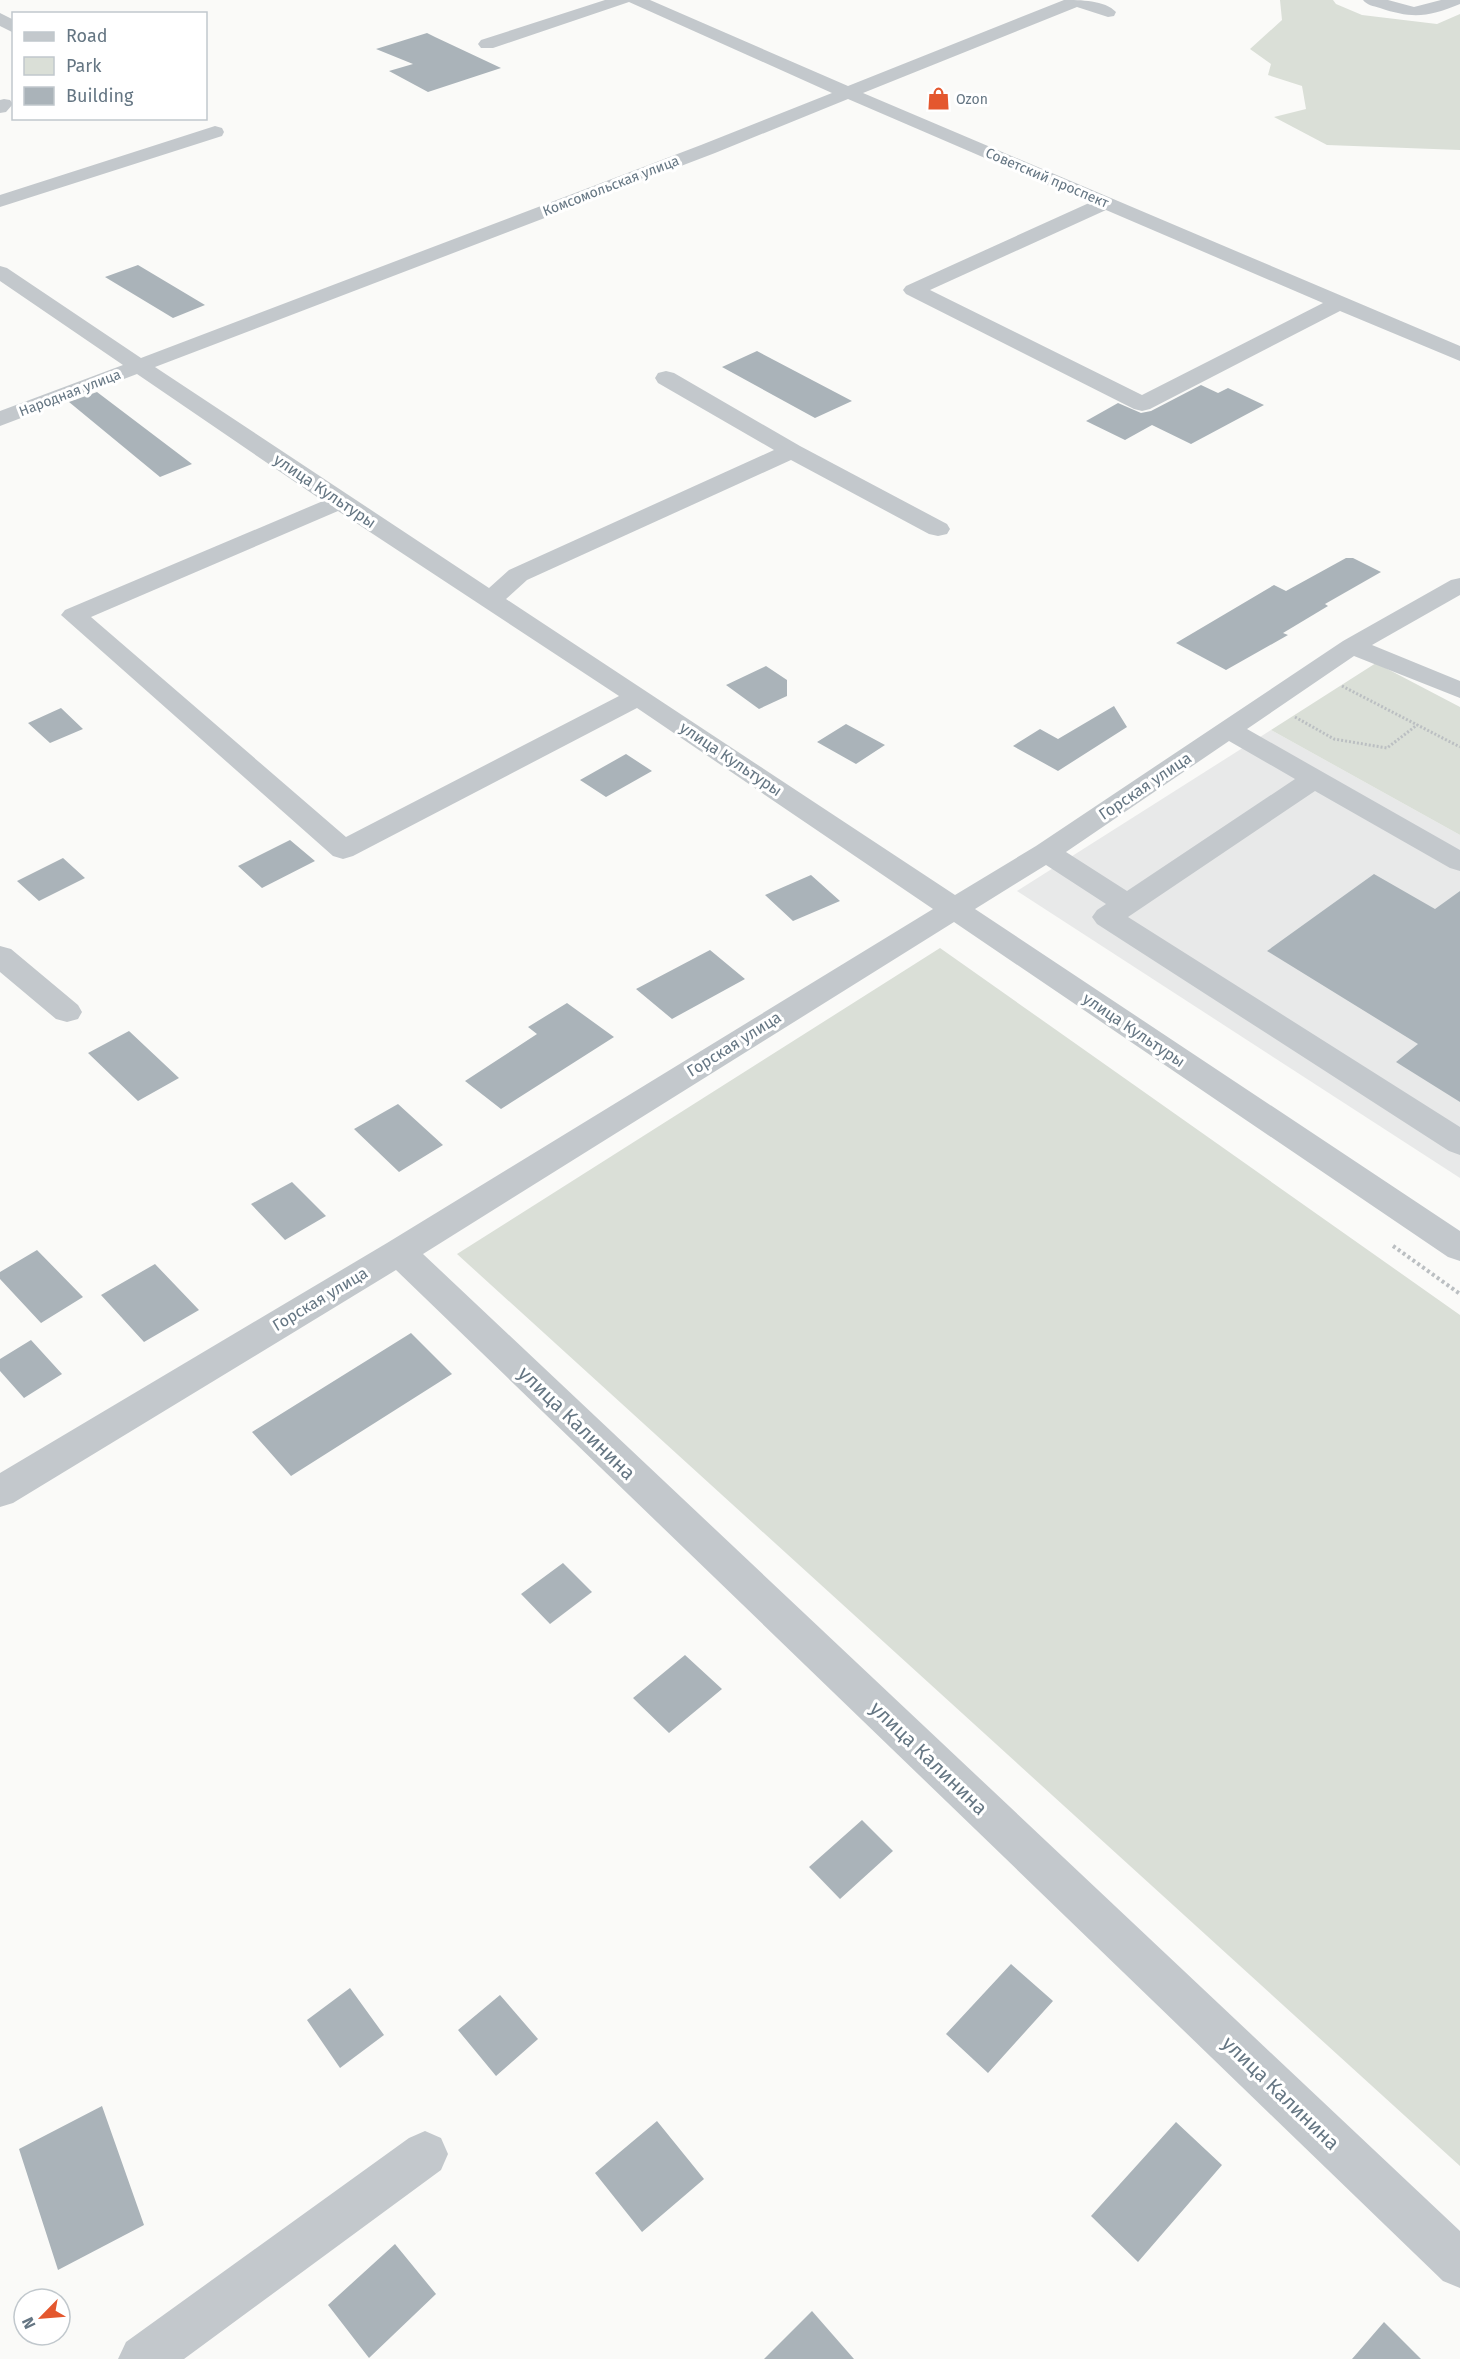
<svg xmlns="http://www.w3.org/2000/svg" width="1460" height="2359" viewBox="0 0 1460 2359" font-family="'Fira Sans',sans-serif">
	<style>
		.built { fill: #e8e9e9 }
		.green { fill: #dadfd7 }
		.building { fill: #aab3b9 }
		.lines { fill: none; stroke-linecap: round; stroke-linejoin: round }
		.path-far1 { stroke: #bbbfc2; stroke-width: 3; stroke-dasharray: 2 2; stroke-linecap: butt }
		.path { stroke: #bbbfc2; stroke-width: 4; stroke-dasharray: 3 3; stroke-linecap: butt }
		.minor { fill: #c3c8cc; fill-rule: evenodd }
		.labels { text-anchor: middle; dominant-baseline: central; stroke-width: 6; stroke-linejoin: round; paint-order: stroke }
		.far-poi-label { font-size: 14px; fill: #657683; stroke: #fff; text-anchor: start }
		.far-street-label { font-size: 14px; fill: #657683; stroke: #fff }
		.street-label { font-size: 16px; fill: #657683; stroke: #fff }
		.near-street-label { font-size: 20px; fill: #657683; stroke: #fff }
	</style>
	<rect width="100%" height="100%" fill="#fafaf8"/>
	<!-- built -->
	<path class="built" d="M 1271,730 L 1460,835 L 1460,1178 L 1017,891 Z"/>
	<!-- green -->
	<path class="green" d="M 1280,0 L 1333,0 L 1336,4 L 1362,15 L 1437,24 L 1460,14 L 1460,150 L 1327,145 L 1274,117 L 1306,109 L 1302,86 L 1268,75 L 1271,64 L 1250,49 L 1282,20 Z
		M 1376,663 L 1460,707 L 1460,835 L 1271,730 Z
		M 940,948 L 1460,1315 L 1460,2166 L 457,1254 Z"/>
	<!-- building -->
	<path class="building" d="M 427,33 L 435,37 L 501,68 L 428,92 L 389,71 L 413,64 L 376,49 Z
		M 138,265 L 205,305 L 173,318 L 105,277 Z
		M 757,351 L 852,401 L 815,418 L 722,367 Z
		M 1201,385 L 1218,393 L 1228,388 L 1264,405 L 1191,444 L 1152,425 L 1125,440 L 1086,421 L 1118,403 L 1141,413 L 1151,411 Z
		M 97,392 L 192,464 L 160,477 L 69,402 Z
		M 1346,558 L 1353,558 L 1381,572 L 1325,604 L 1328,606 L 1283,633 L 1288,635 L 1226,670 L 1176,643 L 1274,585 L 1286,591 Z
		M 766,666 L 787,680 L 787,696 L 759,709 L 726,685 Z
		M 1114,706 L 1127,727 L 1058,771 L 1013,746 L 1040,729 L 1058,739 Z
		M 61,708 L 83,729 L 50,743 L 28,723 Z
		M 846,724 L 885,745 L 856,764 L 817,742 Z
		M 626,754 L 652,771 L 606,797 L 580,780 Z
		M 290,840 L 315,861 L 262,888 L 238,866 Z
		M 63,858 L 85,878 L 39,901 L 17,881 Z
		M 1374,874 L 1435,909 L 1460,891 L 1460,1102 L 1396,1062 L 1418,1044 L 1267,951 Z
		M 811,875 L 840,901 L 793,921 L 765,895 Z
		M 710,950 L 745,979 L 672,1019 L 636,989 Z
		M 567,1003 L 614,1037 L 501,1109 L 465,1081 L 537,1034 L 528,1027 Z
		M 129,1031 L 179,1078 L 138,1101 L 88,1053 Z
		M 398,1104 L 443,1145 L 399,1172 L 354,1129 Z
		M 292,1182 L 326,1216 L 285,1240 L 251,1204 Z
		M 37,1250 L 83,1297 L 41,1323 L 0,1279 L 0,1272 Z
		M 155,1264 L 199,1310 L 144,1342 L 101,1295 Z
		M 411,1333 L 452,1374 L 291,1476 L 252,1432 Z
		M 31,1340 L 62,1374 L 24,1398 L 0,1371 L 0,1359 Z
		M 563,1563 L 592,1592 L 550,1624 L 521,1594 Z
		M 685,1655 L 722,1689 L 669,1733 L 633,1698 Z
		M 862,1820 L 893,1851 L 840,1899 L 809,1867 Z
		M 1011,1964 L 1053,2001 L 988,2073 L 946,2034 Z
		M 350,1988 L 384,2035 L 340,2068 L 307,2020 Z
		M 500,1995 L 538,2039 L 496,2076 L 458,2030 Z
		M 102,2106 L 144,2225 L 58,2270 L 19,2149 Z
		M 657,2121 L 704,2179 L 642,2232 L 595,2173 Z
		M 1176,2122 L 1222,2165 L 1138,2262 L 1091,2216 Z
		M 395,2244 L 436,2294 L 369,2358 L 328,2305 Z
		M 812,2311 L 854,2359 L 764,2359 Z
		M 1384,2322 L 1421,2359 L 1352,2359 Z"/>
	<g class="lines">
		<!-- path-far1 -->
		<path class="path-far1" d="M 1342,686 L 1460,747
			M 1295,717 L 1334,739 L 1387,748 L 1417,725"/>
		<!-- path -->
		<path class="path" d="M 1393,1246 L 1460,1294"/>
		<!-- minor -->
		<path class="minor" d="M 605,0 L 650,0 L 848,86 L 1064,0 C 1080,0 1105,0 1116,12 L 1114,16 L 1108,17 L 1077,7 L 863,93 L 1460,346 L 1460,361 L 1340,311 L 1150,409 L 1142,411 L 1134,409 L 906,294 L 903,290 L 906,286 L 1089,203 L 848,99 L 715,153 L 155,367 L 489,588 L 509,570 L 774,450 L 658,383 L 655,378 L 658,373 L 666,371 L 674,373 L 800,446 L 947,524 L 950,529 L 947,534 L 938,536 L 929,534 L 791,460 L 527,580 L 506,599 L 955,895 L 1036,846 L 1343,641 L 1451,580 L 1460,578 L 1460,595 L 1372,645 L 1460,681 L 1460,698 L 1354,656 L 1247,729 L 1460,850 L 1460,871 L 1450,868 L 1315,791 L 1128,917 L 1460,1127 L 1460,1155 L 1449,1151 L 1097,924 L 1092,917 L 1097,910 L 1106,904 L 1046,865 L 975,909 L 1460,1231 L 1460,1261 L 1448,1257 L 954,922 L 423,1254 L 1460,2231 L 1460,2288 L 1443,2281 L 396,1270 L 13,1503 L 0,1507 L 0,1473 L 387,1243 L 933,909 L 637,708 L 353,856 L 343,859 L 333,856 L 61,615 L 65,610 L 323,501 L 137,374 L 0,426 L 0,411 L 123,365 L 0,281 L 0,266 L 7,268 L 141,358 L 701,145 L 832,93 L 629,2 L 493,48 L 481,48 L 478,44 L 481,40 ZM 1106,210 L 1323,303 L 1142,395 L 930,290 ZM 338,511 L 619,696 L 346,837 L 91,617 ZM 1229,741 L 1295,779 L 1127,891 L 1066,852 Z
			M 1363,0 L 1388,0 L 1414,7 L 1441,0 L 1460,0 L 1460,4 C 1429,17 1412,19 1380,8 C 1373,6 1367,5 1363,0 Z
			M 0,13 L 14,20 L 14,33 L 0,26 Z
			M 4,99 L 10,100 L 13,104 L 6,112 L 0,113 L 0,100 Z
			M 215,126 L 222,128 L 224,132 L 222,136 L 0,207 L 0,195 Z
			M 0,946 L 11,949 L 78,1005 L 82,1012 L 78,1019 L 67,1022 L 56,1019 L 0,972 Z
			M 425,2131 L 441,2138 L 448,2154 L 441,2170 L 184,2359 L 118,2359 L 126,2342 L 409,2138 Z"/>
	</g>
	<!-- icons -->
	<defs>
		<symbol id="shop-bare" viewBox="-9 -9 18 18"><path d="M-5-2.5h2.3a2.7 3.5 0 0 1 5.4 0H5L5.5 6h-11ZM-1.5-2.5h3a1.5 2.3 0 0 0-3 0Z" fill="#e4572e" stroke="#fff" stroke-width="2.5" paint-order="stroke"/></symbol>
	</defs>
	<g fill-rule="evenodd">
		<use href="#shop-bare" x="922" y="82" width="33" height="33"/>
	</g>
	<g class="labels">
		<!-- far-poi labels -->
		<g class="far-poi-label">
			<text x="956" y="99">Ozon</text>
		</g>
		<!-- far-street labels -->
		<g class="far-street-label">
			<text transform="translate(1047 178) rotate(23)">Советский проспект</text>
			<text transform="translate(611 186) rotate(-21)">Комсомольская улица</text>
			<text transform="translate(70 393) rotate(-21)">Народная улица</text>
		</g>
		<!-- street labels -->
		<g class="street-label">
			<text transform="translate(325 491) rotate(34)">улица Культуры</text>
			<text transform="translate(731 759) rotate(34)">улица Культуры</text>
			<text transform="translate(1145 786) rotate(-34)">Горская улица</text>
			<text transform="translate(1134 1030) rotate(34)">улица Культуры</text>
			<text transform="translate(734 1044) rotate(-32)">Горская улица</text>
			<text transform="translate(320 1299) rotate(-31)">Горская улица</text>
		</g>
		<!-- near-street labels -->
		<g class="near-street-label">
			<text transform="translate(577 1423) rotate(44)">улица Калинина</text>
			<text transform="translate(929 1758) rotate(44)">улица Калинина</text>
			<text transform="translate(1281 2093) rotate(44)">улица Калинина</text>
		</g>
	</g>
	<!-- legend -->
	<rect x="12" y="12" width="195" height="108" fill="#ffffff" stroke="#c1c8cd" stroke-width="1.5"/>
	<rect x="24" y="32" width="30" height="9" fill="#c3c8cc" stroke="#c1c8cd" stroke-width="1.5"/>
	<text x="66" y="42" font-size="18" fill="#657683">Road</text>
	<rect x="24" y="57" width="30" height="18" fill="#dadfd7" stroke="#c1c8cd" stroke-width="1.5"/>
	<text x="66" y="72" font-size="18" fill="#657683">Park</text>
	<rect x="24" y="87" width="30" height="18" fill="#aab3b9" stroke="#c1c8cd" stroke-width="1.5"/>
	<text x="66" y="102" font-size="18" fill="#657683">Building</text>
	<!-- north arrow -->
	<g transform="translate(42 2317) rotate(245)"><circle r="28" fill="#ffffff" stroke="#c1c8cd" stroke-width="1.5"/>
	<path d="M0-4.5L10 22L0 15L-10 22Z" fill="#e4572e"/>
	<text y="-9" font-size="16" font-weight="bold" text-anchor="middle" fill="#657683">N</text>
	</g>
</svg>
